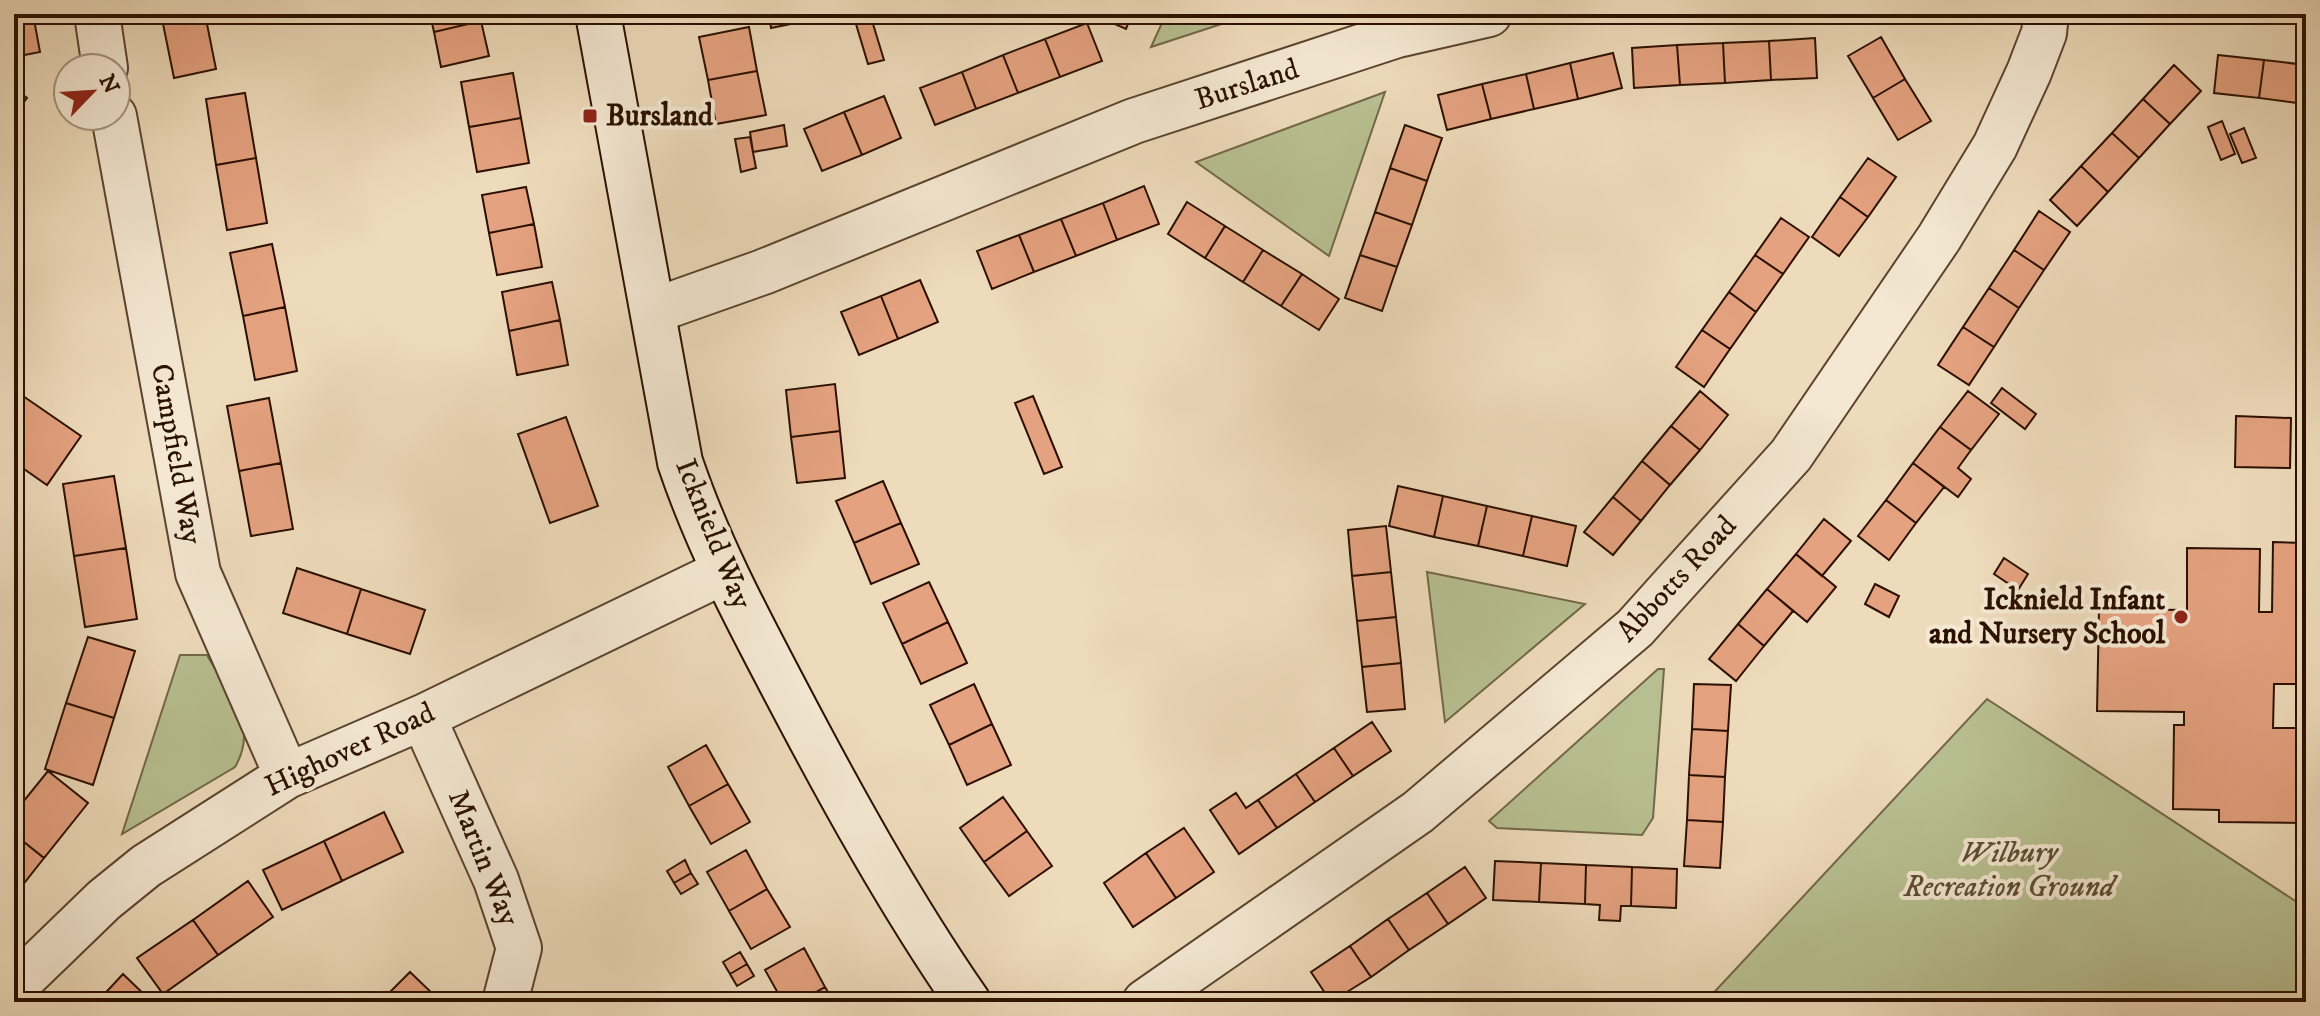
<svg xmlns="http://www.w3.org/2000/svg" width="2320" height="1016" viewBox="0 0 2320 1016" font-family="'IM FELL DW Pica',serif">
	<style>
		.green { fill: #b8c091; stroke: #726848; stroke-width: 2 }
		.building { fill: #e5a280; stroke: #2b1000; stroke-width: 2 }
		.lines { fill: none; stroke-linecap: round; stroke-linejoin: round }
		.street-casing { stroke: #5c432f; stroke-width: 48 }
		.secondary-casing { stroke: #2b1000; stroke-width: 48 }
		.street { stroke: #f4e8d3; stroke-width: 44 }
		.secondary { stroke: #f4e8d3; stroke-width: 44 }
		.poi-dot { fill: #8f2418; stroke: #f4e8d3; stroke-width: 3 }
		.labels { text-anchor: middle; dominant-baseline: central; stroke-width: 8; stroke-linejoin: round; paint-order: stroke }
		.street-label { font-size: 30px; fill: #2b1000; stroke: #f4e8d3 }
		.poi-label { font-size: 30px; font-weight: bold; fill: #2b1000; stroke: #f4e8d3; text-anchor: start }
		.park-label { font-size: 30px; font-style: italic; fill: #5c4e33; stroke: #f4e8d3 }
	</style>
	<rect width="100%" height="100%" fill="#eedbbb"/>
	<filter id="stains"><feTurbulence type="fractalNoise" baseFrequency=".0025" numOctaves="4"/><feColorMatrix values="0 0 0 0 .2 0 0 0 0 .09 0 0 0 0 .02 0 0 0 .5 -.17"/></filter>
	<radialGradient id="worn" r=".72"><stop offset=".6" stop-color="#630" stop-opacity="0"/><stop offset="1" stop-color="#630" stop-opacity=".3"/></radialGradient>
	<!-- green -->
	<path class="green" d="M 1166,14 L 1252,14 L 1151,47 Z
		M 1385,92 L 1329,256 L 1196,162 Z
		M 1427,572 L 1585,604 L 1445,722 Z
		M 180,655 L 207,655 C 228,693 260,725 235,767 L 122,834 Z
		M 1658,669 L 1664,669 L 1653,818 L 1642,835 L 1497,828 L 1489,821 Z
		M 1987,699 L 2306,908 L 2306,1002 L 1705,1002 Z"/>
	<!-- building -->
	<path class="building" d="M 14,14 L 33,14 L 40,52 L 14,57 Z
		M 161,14 L 205,14 L 216,69 L 174,78 Z
		M 430,14 L 480,14 L 481,21 L 434,32 Z
		M 769,14 L 789,14 L 791,24 L 771,28 Z
		M 853,14 L 870,14 L 884,60 L 868,64 Z
		M 1092,14 L 1132,14 L 1126,29 Z
		M 481,21 L 489,56 L 441,67 L 434,32 Z
		M 1087,23 L 1102,61 L 1060,77 L 1045,39 Z
		M 749,27 L 757,71 L 708,80 L 699,37 Z
		M 1881,37 L 1905,79 L 1873,98 L 1848,56 Z
		M 1815,38 L 1817,78 L 1771,80 L 1769,41 Z
		M 1045,39 L 1060,77 L 1018,93 L 1003,55 Z
		M 1769,41 L 1771,80 L 1725,83 L 1723,43 Z
		M 1723,43 L 1725,83 L 1680,85 L 1677,45 Z
		M 1677,45 L 1680,85 L 1634,88 L 1632,48 Z
		M 1613,53 L 1622,88 L 1578,99 L 1570,63 Z
		M 1003,55 L 1018,93 L 976,109 L 962,72 Z
		M 2218,55 L 2264,60 L 2259,98 L 2214,93 Z
		M 2264,60 L 2306,65 L 2305,104 L 2259,98 Z
		M 1570,63 L 1578,99 L 1534,109 L 1526,74 Z
		M 2174,65 L 2201,91 L 2170,124 L 2143,99 Z
		M 757,71 L 766,115 L 716,124 L 708,80 Z
		M 962,72 L 976,109 L 935,125 L 920,88 Z
		M 513,73 L 521,118 L 469,127 L 461,82 Z
		M 1526,74 L 1534,109 L 1491,119 L 1482,84 Z
		M 1905,79 L 1931,121 L 1898,140 L 1873,98 Z
		M 1482,84 L 1491,119 L 1447,130 L 1438,95 Z
		M 14,88 L 27,98 L 14,115 Z
		M 245,93 L 256,158 L 216,165 L 206,99 Z
		M 884,96 L 901,138 L 862,155 L 844,112 Z
		M 2143,99 L 2170,124 L 2139,158 L 2112,133 Z
		M 844,112 L 862,155 L 822,171 L 804,129 Z
		M 521,118 L 529,163 L 477,172 L 469,127 Z
		M 2222,121 L 2235,154 L 2221,160 L 2208,127 Z
		M 784,125 L 787,146 L 753,152 L 750,132 Z
		M 1405,125 L 1442,138 L 1427,181 L 1390,168 Z
		M 2244,128 L 2256,158 L 2242,163 L 2230,134 Z
		M 2112,133 L 2139,158 L 2108,192 L 2081,166 Z
		M 750,137 L 756,168 L 741,172 L 735,139 Z
		M 256,158 L 267,223 L 227,230 L 216,165 Z
		M 1868,158 L 1896,177 L 1868,217 L 1840,197 Z
		M 2081,166 L 2108,192 L 2077,226 L 2050,200 Z
		M 1390,168 L 1427,181 L 1412,225 L 1375,212 Z
		M 1144,186 L 1159,224 L 1117,240 L 1103,203 Z
		M 526,187 L 534,224 L 489,233 L 482,195 Z
		M 1840,197 L 1868,217 L 1839,256 L 1812,237 Z
		M 1187,202 L 1225,226 L 1205,258 L 1168,234 Z
		M 1103,203 L 1117,240 L 1076,256 L 1061,219 Z
		M 2039,211 L 2070,232 L 2044,270 L 2014,250 Z
		M 1375,212 L 1412,225 L 1397,267 L 1360,255 Z
		M 1781,218 L 1809,237 L 1783,274 L 1755,255 Z
		M 1061,219 L 1076,256 L 1034,272 L 1019,235 Z
		M 534,224 L 542,267 L 497,275 L 489,233 Z
		M 1225,226 L 1263,250 L 1243,282 L 1205,258 Z
		M 1019,235 L 1034,272 L 992,289 L 977,251 Z
		M 272,244 L 285,307 L 243,316 L 230,253 Z
		M 1263,250 L 1302,274 L 1281,306 L 1243,282 Z
		M 2014,250 L 2044,270 L 2019,308 L 1989,288 Z
		M 1360,255 L 1397,267 L 1382,311 L 1345,298 Z
		M 1755,255 L 1783,274 L 1756,312 L 1729,292 Z
		M 1302,274 L 1339,299 L 1319,330 L 1281,306 Z
		M 920,280 L 938,322 L 898,339 L 881,296 Z
		M 552,282 L 560,320 L 509,331 L 502,292 Z
		M 1989,288 L 2019,308 L 1994,347 L 1963,327 Z
		M 1729,292 L 1756,312 L 1730,349 L 1702,330 Z
		M 881,296 L 898,339 L 859,355 L 841,312 Z
		M 285,307 L 297,371 L 255,380 L 243,316 Z
		M 560,320 L 568,365 L 517,375 L 509,331 Z
		M 1963,327 L 1994,347 L 1969,385 L 1938,365 Z
		M 1702,330 L 1730,349 L 1704,387 L 1676,367 Z
		M 835,384 L 840,431 L 791,437 L 786,390 Z
		M 2002,388 L 2036,414 L 2025,429 L 1991,403 Z
		M 14,390 L 23,396 L 14,410 Z
		M 1700,391 L 1728,415 L 1700,450 L 1671,426 Z
		M 1968,391 L 1999,414 L 1971,450 L 1940,427 Z
		M 23,396 L 81,436 L 47,485 L 14,462 L 14,410 Z
		M 1033,396 L 1062,467 L 1044,474 L 1015,403 Z
		M 269,398 L 281,463 L 239,471 L 227,406 Z
		M 2236,416 L 2291,418 L 2290,468 L 2235,467 Z
		M 566,417 L 598,506 L 550,523 L 518,434 Z
		M 1671,426 L 1700,450 L 1670,485 L 1642,461 Z
		M 1940,427 L 1971,450 L 1958,468 L 1971,479 L 1958,497 L 1913,463 Z
		M 840,431 L 845,478 L 797,483 L 791,437 Z
		M 1642,461 L 1670,485 L 1641,521 L 1613,497 Z
		M 281,463 L 293,529 L 251,536 L 239,471 Z
		M 1913,463 L 1944,487 L 1916,523 L 1886,500 Z
		M 114,476 L 126,548 L 74,556 L 63,484 Z
		M 883,481 L 901,523 L 854,543 L 836,501 Z
		M 1398,486 L 1443,496 L 1434,537 L 1389,526 Z
		M 1443,496 L 1487,506 L 1478,546 L 1434,537 Z
		M 1613,497 L 1641,521 L 1613,555 L 1584,532 Z
		M 1886,500 L 1916,523 L 1889,560 L 1858,536 Z
		M 1487,506 L 1532,516 L 1523,556 L 1478,546 Z
		M 1532,516 L 1576,526 L 1567,566 L 1523,556 Z
		M 1824,519 L 1851,541 L 1822,576 L 1796,554 Z
		M 901,523 L 919,564 L 871,584 L 854,543 Z
		M 1386,526 L 1391,572 L 1352,576 L 1348,530 Z
		M 2273,542 L 2306,543 L 2306,684 L 2274,684 L 2273,728 L 2306,728 L 2306,823 L 2219,822 L 2219,810 L 2173,809 L 2174,725 L 2184,725 L 2184,712 L 2097,711 L 2099,609 L 2187,610 L 2187,548 L 2260,549 L 2259,612 L 2272,612 Z
		M 126,548 L 137,619 L 85,627 L 74,556 Z
		M 1796,554 L 1836,587 L 1807,622 L 1767,589 Z
		M 2004,558 L 2028,574 L 2018,590 L 1994,574 Z
		M 297,568 L 361,589 L 347,634 L 283,613 Z
		M 1391,572 L 1396,617 L 1357,621 L 1352,576 Z
		M 929,582 L 948,622 L 902,644 L 883,603 Z
		M 1875,584 L 1899,596 L 1889,617 L 1865,604 Z
		M 361,589 L 425,610 L 410,654 L 347,634 Z
		M 1767,589 L 1793,611 L 1764,646 L 1738,624 Z
		M 1396,617 L 1401,663 L 1362,667 L 1357,621 Z
		M 948,622 L 967,663 L 921,684 L 902,644 Z
		M 1738,624 L 1764,646 L 1736,681 L 1709,659 Z
		M 88,637 L 135,651 L 114,718 L 66,703 Z
		M 1401,663 L 1405,709 L 1367,712 L 1362,667 Z
		M 974,684 L 992,724 L 949,745 L 930,705 Z
		M 1694,684 L 1731,685 L 1728,731 L 1692,729 Z
		M 66,703 L 114,718 L 93,785 L 45,769 Z
		M 1372,722 L 1391,751 L 1353,776 L 1334,748 Z
		M 992,724 L 1011,765 L 967,785 L 949,745 Z
		M 1692,729 L 1728,731 L 1725,777 L 1689,775 Z
		M 706,745 L 728,784 L 689,806 L 668,767 Z
		M 1334,748 L 1353,776 L 1315,802 L 1296,774 Z
		M 48,771 L 88,803 L 44,858 L 14,834 L 14,813 Z
		M 1296,774 L 1315,802 L 1277,828 L 1258,800 Z
		M 1689,775 L 1725,777 L 1723,822 L 1687,820 Z
		M 728,784 L 750,822 L 711,844 L 689,806 Z
		M 1236,793 L 1246,808 L 1258,800 L 1277,828 L 1239,854 L 1210,810 Z
		M 1003,797 L 1027,831 L 984,862 L 960,828 Z
		M 384,812 L 403,852 L 342,881 L 324,841 Z
		M 1687,820 L 1723,822 L 1720,868 L 1684,866 Z
		M 1184,828 L 1214,872 L 1176,898 L 1146,853 Z
		M 1027,831 L 1052,866 L 1009,896 L 984,862 Z
		M 14,834 L 44,858 L 14,896 Z
		M 324,841 L 342,881 L 282,910 L 263,870 Z
		M 746,850 L 767,889 L 729,911 L 707,872 Z
		M 1146,853 L 1176,898 L 1133,927 L 1104,883 Z
		M 685,860 L 691,873 L 674,883 L 667,871 Z
		M 1495,861 L 1541,863 L 1539,902 L 1493,900 Z
		M 1541,863 L 1586,865 L 1585,904 L 1539,902 Z
		M 1586,865 L 1632,867 L 1631,906 L 1621,906 L 1620,921 L 1599,920 L 1600,905 L 1585,904 Z
		M 1465,867 L 1486,898 L 1448,924 L 1427,893 Z
		M 1632,867 L 1677,869 L 1676,908 L 1631,906 Z
		M 691,873 L 698,884 L 681,894 L 674,883 Z
		M 248,881 L 273,917 L 218,955 L 193,920 Z
		M 767,889 L 790,927 L 751,949 L 729,911 Z
		M 1427,893 L 1448,924 L 1409,950 L 1388,919 Z
		M 1388,919 L 1409,950 L 1371,977 L 1350,946 Z
		M 193,920 L 218,955 L 163,994 L 137,958 Z
		M 1350,946 L 1371,977 L 1331,1002 L 1311,972 Z
		M 804,948 L 825,987 L 798,1002 L 783,1002 L 765,970 Z
		M 740,952 L 747,964 L 730,974 L 723,962 Z
		M 747,964 L 754,976 L 737,986 L 730,974 Z
		M 410,972 L 436,997 L 431,1002 L 380,1002 Z
		M 123,974 L 152,1002 L 97,1002 Z
		M 825,987 L 834,1002 L 798,1002 Z"/>
	<g class="lines">
		<defs>
			<path id="street" d="M 97,14 L 105,68
				M 114,116 L 198,573 L 287,776
				M 653,311 L 763,272 L 1134,121 L 1397,35 L 1489,14
				M 423,717 L 496,880 L 519,948 L 505,1002
				M 14,987 L 104,900 L 146,866 L 287,776 L 423,717 L 723,572
				M 1145,1002 L 1418,812 L 1635,628 L 1670,589 L 1791,455 L 1939,238 L 1995,146 L 2029,72 L 2044,33 L 2046,14"/>
			<path id="secondary" d="M 598,14 L 680,462 C 707,542 745,614 784,688 C 840,795 899,902 968,1002"/>
		</defs>
		<!-- street casing -->
		<use href="#street" class="street-casing"/>
		<!-- secondary casing -->
		<use href="#secondary" class="secondary-casing"/>
		<!-- street -->
		<use href="#street" class="street"/>
		<!-- secondary -->
		<use href="#secondary" class="secondary"/>
	</g>
	<!-- markers -->
	<g class="poi-dot">
		<rect x="582" y="108" width="16" height="16" rx="4"/>
		<circle cx="2181" cy="617" r="8"/>
	</g>
	<g class="labels">
		<!-- street labels -->
		<g class="street-label">
			<text transform="translate(1247 85) rotate(-18)">Bursland</text>
			<text transform="translate(176 454) rotate(80)">Campfield Way</text>
			<text transform="translate(713 534) rotate(68)">Icknield Way</text>
			<text transform="translate(1677 579) rotate(-47)">Abbotts Road</text>
			<text transform="translate(350 750) rotate(-25)">Highover Road</text>
			<text transform="translate(483 858) rotate(68)">Martin Way</text>
		</g>
		<!-- poi labels -->
		<g class="poi-label">
			<text x="606" y="116">Bursland</text>
			<text x="2165" y="600" text-anchor="end">Icknield Infant<tspan x="2165" dy="34">and Nursery School</tspan></text>
		</g>
		<!-- park labels -->
		<g class="park-label">
			<text x="2009" y="853">Wilbury<tspan x="2009" dy="34">Recreation Ground</tspan></text>
		</g>
	</g>
	<!-- margin -->
	<rect width="2320" height="1016" fill="none" stroke="#eedbbb" stroke-width="48"/>
	<rect x="16" y="16" width="2288" height="984" fill="none" stroke="#2b1000" stroke-width="4"/>
	<rect x="24" y="24" width="2272" height="968" fill="none" stroke="#2b1000" stroke-width="2"/>
	<!-- north arrow -->
	<g transform="translate(92 92) rotate(65)"><circle r="38" fill="#f4e8d3" stroke="#a4927f" stroke-width="2"/>
	<path d="M0-6L14 30L0 20L-14 30Z" fill="#8f2418"/>
	<text y="-12" font-size="22" font-weight="bold" text-anchor="middle" fill="#2b1000">N</text>
	</g>
	<rect width="100%" height="100%" filter="url(#stains)"/>
	<rect width="100%" height="100%" fill="url(#worn)"/>
</svg>
